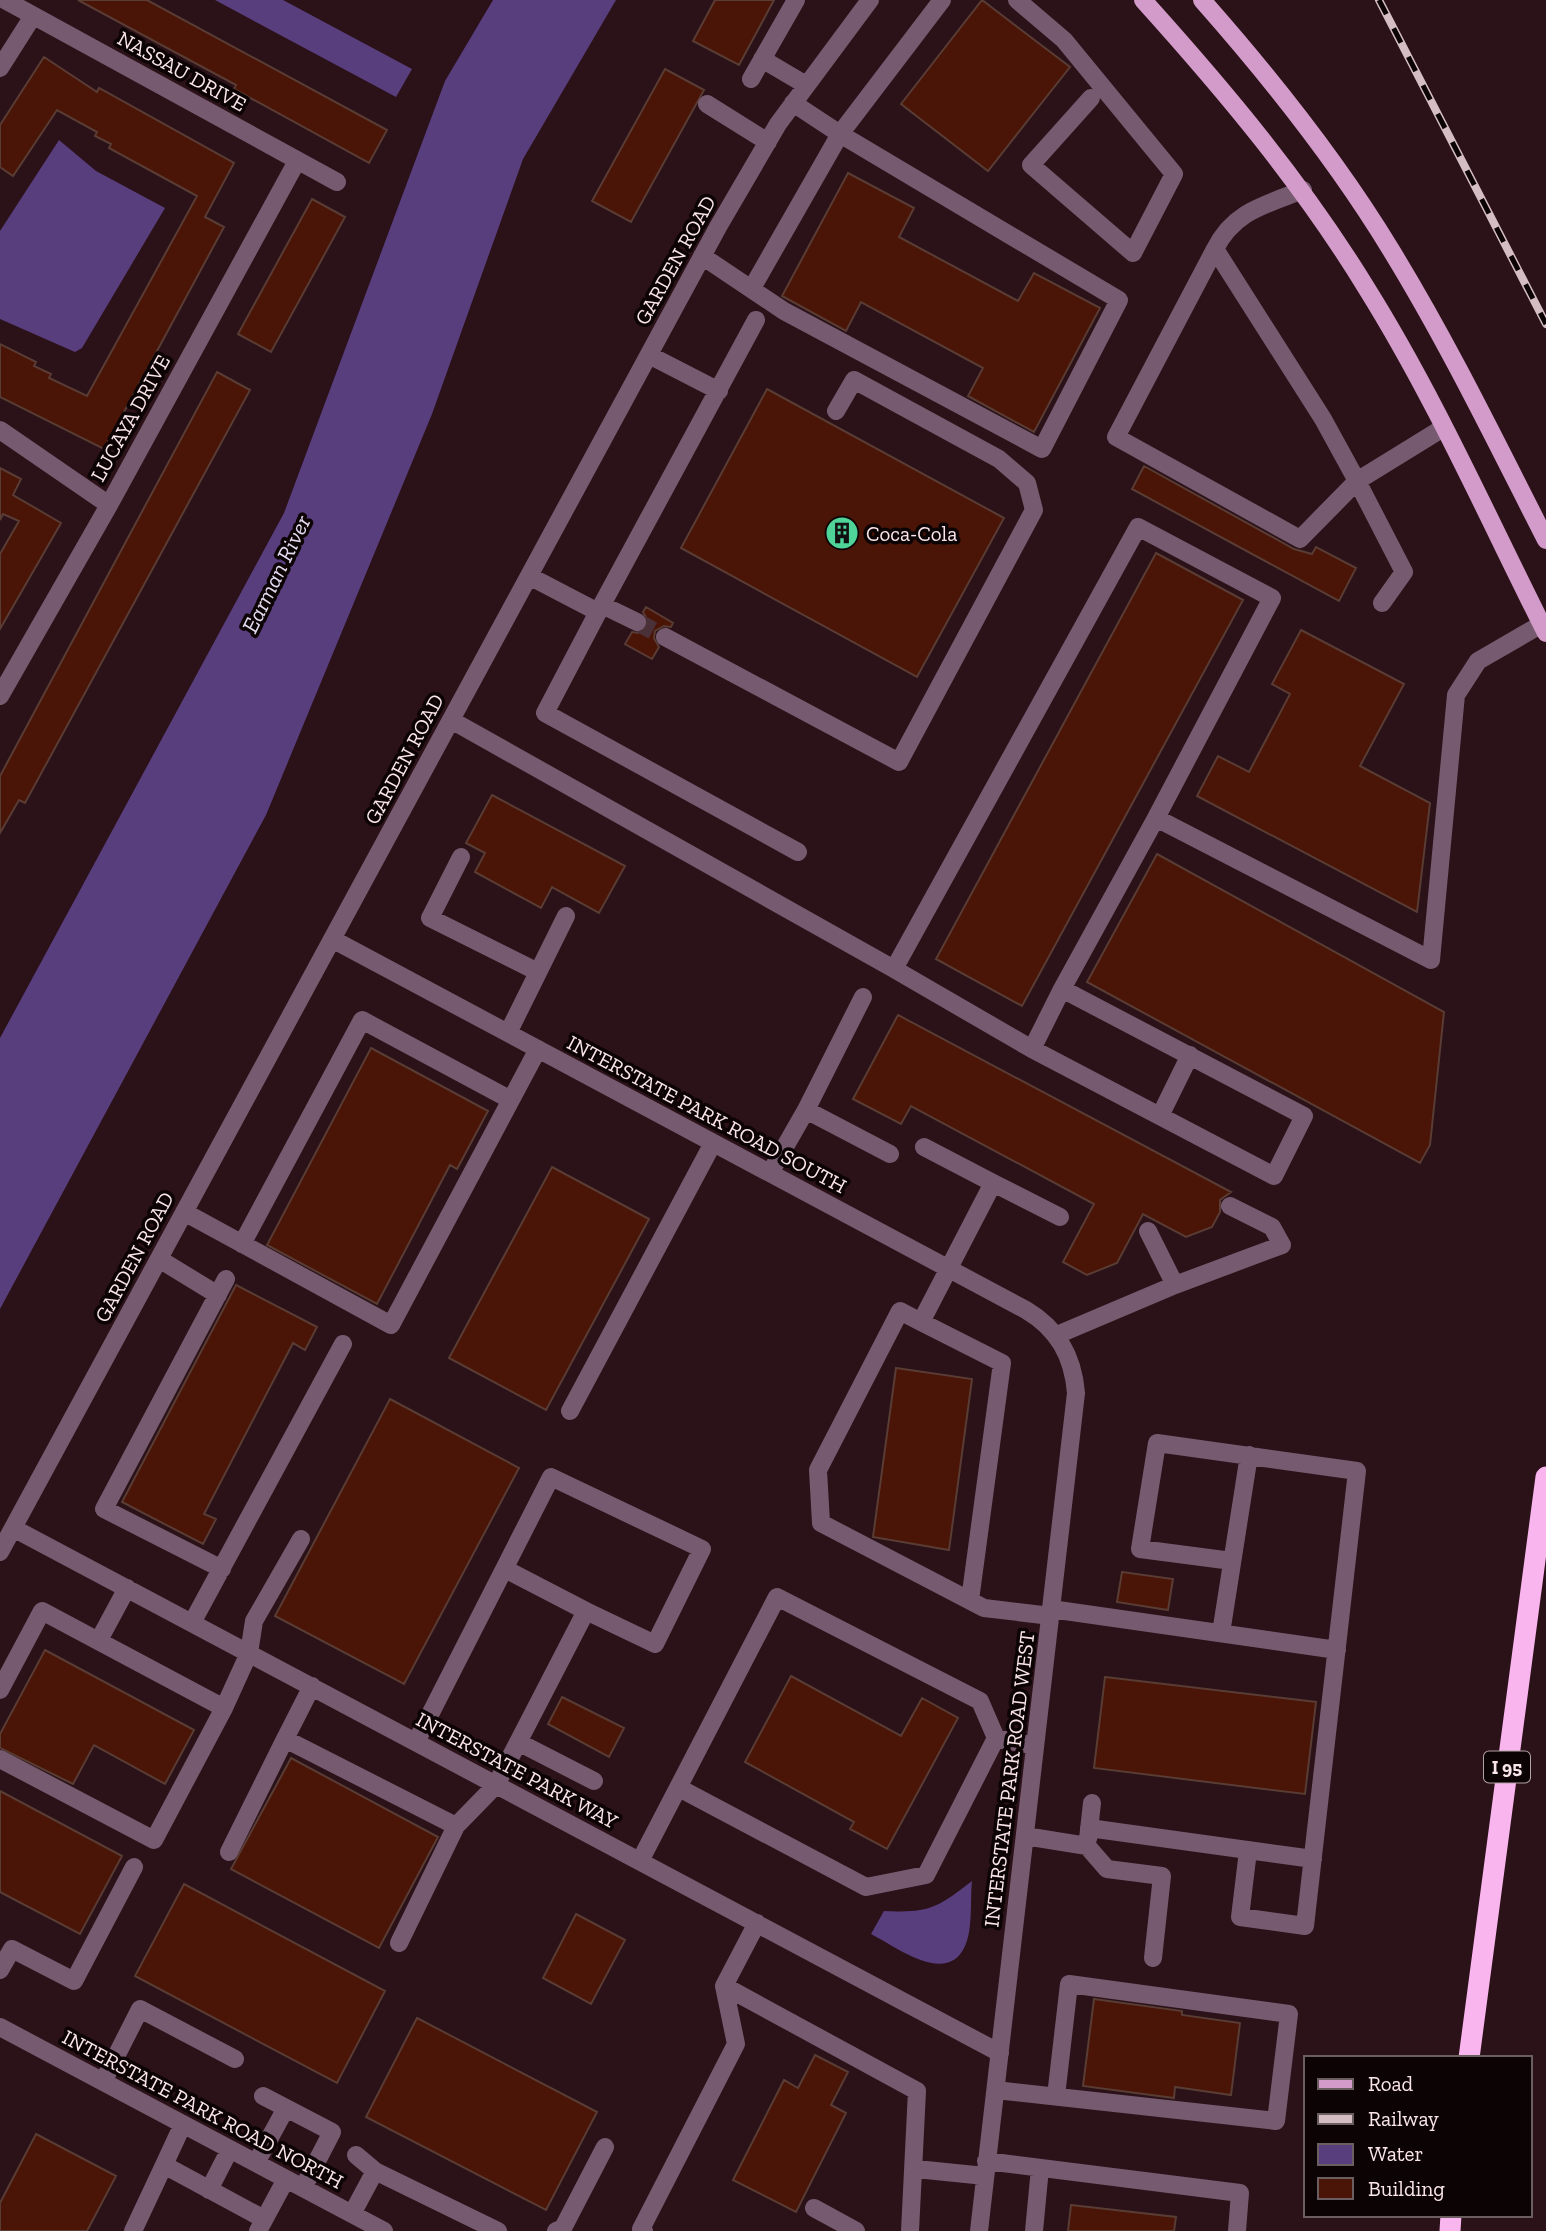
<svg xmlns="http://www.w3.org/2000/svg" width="1546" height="2231" viewBox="0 0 1546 2231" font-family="'Zilla Slab',serif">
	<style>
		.water { fill: #593e7e }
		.building { fill: #4a1406; stroke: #593c34; stroke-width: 2 }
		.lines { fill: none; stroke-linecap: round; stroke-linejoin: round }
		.minor-tunnel { stroke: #4a3138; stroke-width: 18; stroke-dasharray: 18 9; stroke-linecap: butt }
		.minor { stroke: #765b70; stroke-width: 18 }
		.major { stroke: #d39bc9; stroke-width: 18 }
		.highway { stroke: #f9b5ed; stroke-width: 21 }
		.rail-casing { stroke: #d4bec3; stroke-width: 8 }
		.rail { stroke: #0c0305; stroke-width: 5; stroke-dasharray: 16; stroke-linecap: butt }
		.labels { text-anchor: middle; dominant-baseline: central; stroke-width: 7; stroke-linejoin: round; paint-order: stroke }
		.shield { fill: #0c0305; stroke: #b3a2a5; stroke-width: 2 }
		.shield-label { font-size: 19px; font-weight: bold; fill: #fae6ea }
		.street-label { font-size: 21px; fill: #fae6ea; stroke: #0c0305 }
		.poi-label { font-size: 21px; fill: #fae6ea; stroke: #0c0305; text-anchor: start }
		.water-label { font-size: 23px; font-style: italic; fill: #e3ddf0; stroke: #0c0305 }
	</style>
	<rect width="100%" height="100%" fill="#2b1118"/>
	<!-- water -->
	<path class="water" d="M 215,0 L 283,0 L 412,69 L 396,97 Z
		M 493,0 L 616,0 L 523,159 L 432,414 L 266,815 L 0,1309 L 0,1038 L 284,513 L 445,81 Z
		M 59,140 L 96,171 L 165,208 L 82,348 L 75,352 L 0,319 L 0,231 Z
		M 972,1881 C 970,1900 973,1929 965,1946 C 947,1987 895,1946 871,1934 L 884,1911 C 928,1913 936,1909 972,1881 Z"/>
	<!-- building -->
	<path class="building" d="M 78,0 L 147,0 L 387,130 L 369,163 L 234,89 L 236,85 Z
		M 715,0 L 774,0 L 739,65 L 693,41 Z
		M 982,0 L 1070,67 L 988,171 L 901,104 Z
		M 44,57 L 97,92 L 99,88 L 234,163 L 205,217 L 224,227 L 104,449 L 0,397 L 0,344 L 36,362 L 34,366 L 51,374 L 49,378 L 87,396 L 197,196 L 109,148 L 111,144 L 95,136 L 97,132 L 57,110 L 13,176 L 0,167 L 0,125 Z
		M 665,69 L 704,90 L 631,222 L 592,201 Z
		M 848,173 L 914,208 L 899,237 L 1018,301 L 1034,273 L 1100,308 L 1034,432 L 968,396 L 983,368 L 861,302 L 846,331 L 782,296 Z
		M 312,199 L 345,217 L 271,352 L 238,334 Z
		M 217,372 L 250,390 L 25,803 L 19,800 L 0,833 L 0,776 Z
		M 767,389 L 1004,518 L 917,677 L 681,548 Z
		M 1144,466 L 1294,549 L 1312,554 L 1316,547 L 1356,568 L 1339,601 L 1132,489 Z
		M 0,468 L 21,479 L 13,495 L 61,523 L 0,629 L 0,554 L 19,521 L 3,514 L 0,520 Z
		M 1156,553 L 1243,600 L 1022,1006 L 936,959 Z
		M 646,607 L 673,623 L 671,627 L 664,626 L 655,631 L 654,638 L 659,647 L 652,659 L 625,644 L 632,632 L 638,633 L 647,628 L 648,621 L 643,612 Z
		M 1301,630 L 1404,684 L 1360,766 L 1430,803 L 1417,912 L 1197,796 L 1218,756 L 1249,772 L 1290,694 L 1272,684 Z
		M 492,795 L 625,866 L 599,913 L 552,887 L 541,908 L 475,872 L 485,853 L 466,843 Z
		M 1157,854 L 1444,1012 L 1430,1145 L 1420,1163 L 1087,982 Z
		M 898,1015 L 1231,1192 L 1220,1200 L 1220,1212 L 1212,1227 L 1186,1237 L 1143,1214 L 1117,1263 L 1087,1275 L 1063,1262 L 1094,1204 L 911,1106 L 901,1124 L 853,1099 Z
		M 371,1048 L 488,1111 L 457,1169 L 450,1165 L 377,1304 L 267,1245 Z
		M 552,1167 L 649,1219 L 546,1410 L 449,1358 Z
		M 236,1285 L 317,1327 L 305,1350 L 293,1343 L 204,1514 L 216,1519 L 203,1544 L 122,1502 Z
		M 896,1368 L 972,1379 L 949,1550 L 873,1537 Z
		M 390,1399 L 519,1468 L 404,1684 L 275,1616 Z
		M 1122,1572 L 1173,1579 L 1168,1610 L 1117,1602 Z
		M 45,1650 L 194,1730 L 165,1784 L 94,1745 L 73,1784 L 0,1748 L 0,1734 Z
		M 791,1676 L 901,1736 L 922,1698 L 958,1718 L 887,1849 L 850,1829 L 854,1822 L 745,1762 Z
		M 1105,1677 L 1316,1702 L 1305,1794 L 1094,1768 Z
		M 562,1697 L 624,1728 L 609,1757 L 548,1724 Z
		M 291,1758 L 438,1837 L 379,1948 L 231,1869 Z
		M 0,1791 L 122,1856 L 80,1934 L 0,1892 Z
		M 184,1884 L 385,1991 L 337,2083 L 135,1976 Z
		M 576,1914 L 625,1940 L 591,2004 L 543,1978 Z
		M 1094,1999 L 1182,2011 L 1182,2015 L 1240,2023 L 1231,2095 L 1175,2087 L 1174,2098 L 1083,2086 Z
		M 417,2018 L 597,2112 L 546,2210 L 366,2117 Z
		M 815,2055 L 848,2072 L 831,2105 L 846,2113 L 796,2212 L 733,2180 L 784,2080 L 798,2088 Z
		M 36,2134 L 116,2176 L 87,2231 L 0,2231 L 0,2203 Z
		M 1071,2205 L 1176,2217 L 1174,2231 L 1068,2231 Z"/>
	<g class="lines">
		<!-- minor-tunnel -->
		<path class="minor-tunnel" d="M 637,622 L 665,637"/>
		<!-- minor -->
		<path class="minor" d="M 5,0 L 337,182
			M 1017,0 L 1064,40 L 1174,174 L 1133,253 L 1031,165 L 1091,98
			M 762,59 L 806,85
			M 0,68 L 33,16
			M 751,79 L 796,0
			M 793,103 L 840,134 L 942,0
			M 707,104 L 768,142
			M 1215,249 L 1323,419 L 1357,481 L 1300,539 L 1116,437 Z
			M 1215,249 C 1234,211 1265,205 1303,190
			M 702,256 L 784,311 L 1042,449 L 1119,300 L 840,134 L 752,288
			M 649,355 L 719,391
			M 0,430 L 109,505
			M 529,576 L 598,612 L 545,713 L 798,852
			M 1382,603 L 1404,572 L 1357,481 L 1443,428
			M 602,605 L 637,622
			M 598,612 L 756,320
			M 665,637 L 899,762 L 1034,510 L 1027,483 L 999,459 L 854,380 L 836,411
			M 0,696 L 109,505 L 297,161
			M 451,720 L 894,969
			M 1156,818 L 1062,989 L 1304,1116 L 1274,1176 L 1032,1049 L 894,969 L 1138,527 L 1272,598 L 1156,818 L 1431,960 L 1456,695 L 1478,661 L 1542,624
			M 461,857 L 430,918 L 538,972
			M 332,939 L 1026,1310 C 1058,1329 1073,1356 1076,1393 L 979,2231
			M 508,1033 L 566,916
			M 1032,1049 L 1062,989
			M 806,1110 L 863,997
			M 1160,1116 L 1190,1055
			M 924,1147 L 993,1183
			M 770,1173 L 806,1110 L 890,1154
			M 184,1212 L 391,1325 L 538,1049
			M 1148,1231 L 1175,1285
			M 242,1244 L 362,1020 L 511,1100
			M 159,1259 L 218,1295
			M 921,1322 L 1002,1363 L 970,1600
			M 1057,1335 L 1175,1285 L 1282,1245 L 1272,1227 L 1230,1206
			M 570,1411 L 713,1143
			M 13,1528 L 1000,2053
			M 0,1552 L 718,227 L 778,124 L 870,0
			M 1232,1561 L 1140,1549 L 1157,1443 L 1357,1471 L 1305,1926 L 1240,1917 L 1248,1851
			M 222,1569 L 104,1509 L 226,1279
			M 505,1569 L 586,1611
			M 1051,1609 L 1337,1650
			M 1051,1616 L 984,1608 L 821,1523 L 818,1470 L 900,1311 L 921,1322 L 993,1183 L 1060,1217
			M 193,1621 L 343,1344
			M 1221,1633 L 1249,1455
			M 99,1640 L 127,1588
			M 0,1690 L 42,1611 L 224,1708 L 154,1840 L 0,1759
			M 224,1708 L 249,1653 L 254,1621 L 301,1539
			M 285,1739 L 312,1686
			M 518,1742 L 594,1781
			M 681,1789 L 866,1887 L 926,1875 L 996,1738
			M 1089,1828 L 1313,1859
			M 1025,1836 L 1087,1846 L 1107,1869 L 1162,1876 L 1153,1958
			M 1088,1839 L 1092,1803
			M 229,1852 L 285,1739 L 456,1826
			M 640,1861 L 777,1597 L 980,1701 L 996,1738 L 1035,1746
			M 399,1943 L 456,1826 L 496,1785 L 586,1611 L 655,1644 L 702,1549 L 551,1477 L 416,1742
			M 0,1970 L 12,1949 L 74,1981 L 134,1867
			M 724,1986 L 757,1923
			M 0,2027 L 384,2231
			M 103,2082 L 140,2009 L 235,2059
			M 996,2090 L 1276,2121 L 1289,2014 L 1069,1984 L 1056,2096
			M 263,2096 L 286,2108
			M 183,2124 L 164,2165 L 264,2219
			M 356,2155 L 375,2171
			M 986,2161 L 1240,2193 L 1237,2231
			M 256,2163 L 286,2108 L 332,2132 L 303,2188
			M 916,2169 L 985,2176
			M 209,2190 L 230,2149
			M 814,2208 L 856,2231
			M 352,2214 L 375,2171 L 498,2231
			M 133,2231 L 164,2165
			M 258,2231 L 286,2179
			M 556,2231 L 563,2228 L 605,2147
			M 644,2231 L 641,2229 L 736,2044 L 724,1986 L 917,2091 L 910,2231
			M 1034,2231 L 1040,2168"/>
		<!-- major -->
		<path class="major" d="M 1143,0 C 1225,91 1303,184 1367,289 C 1435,398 1488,518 1546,633
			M 1202,0 C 1270,77 1337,161 1391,250 C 1448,343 1496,442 1546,540"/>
		<!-- highway -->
		<path class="highway" d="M 1469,2058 L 1546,1477
			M 1450,2231 L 1451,2215"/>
		<defs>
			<path id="rail" d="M 1379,0 L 1546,324"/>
		</defs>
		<!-- rail casing -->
		<use href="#rail" class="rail-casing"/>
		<!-- rail -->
		<use href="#rail" class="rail"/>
	</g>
	<!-- icons -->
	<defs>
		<symbol id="building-disc" viewBox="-11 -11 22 22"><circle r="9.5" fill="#4fd399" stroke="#0c0305"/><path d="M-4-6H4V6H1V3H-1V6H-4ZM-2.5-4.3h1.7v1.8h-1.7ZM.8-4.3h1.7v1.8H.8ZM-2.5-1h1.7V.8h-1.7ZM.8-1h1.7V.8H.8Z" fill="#111"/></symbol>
	</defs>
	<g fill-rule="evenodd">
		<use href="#building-disc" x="823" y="514" width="38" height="38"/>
	</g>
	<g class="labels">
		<!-- shield labels -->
		<rect class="shield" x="1484" y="1751.5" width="46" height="31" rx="5"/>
		<g class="shield-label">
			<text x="1507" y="1767">I 95</text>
		</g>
		<!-- street labels -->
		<g class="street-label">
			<text transform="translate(182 71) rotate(29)">NASSAU DRIVE</text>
			<text transform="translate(675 260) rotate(-61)">GARDEN ROAD</text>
			<text transform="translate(130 418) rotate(-61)">LUCAYA DRIVE</text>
			<text transform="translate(404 759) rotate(-62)">GARDEN ROAD</text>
			<text transform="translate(707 1114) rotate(28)">INTERSTATE PARK ROAD SOUTH</text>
			<text transform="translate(134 1257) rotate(-62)">GARDEN ROAD</text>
			<text transform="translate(517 1770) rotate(28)">INTERSTATE PARK WAY</text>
			<text transform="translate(1009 1779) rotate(-83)">INTERSTATE PARK ROAD WEST</text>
			<text transform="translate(203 2109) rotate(28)">INTERSTATE PARK ROAD NORTH</text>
		</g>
		<!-- poi labels -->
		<g class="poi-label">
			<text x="866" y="533">Coca-Cola</text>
		</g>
		<!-- water labels -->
		<g class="water-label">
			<text transform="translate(276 574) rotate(-64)">Earman River</text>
		</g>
	</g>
	<!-- legend -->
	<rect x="1304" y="2056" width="228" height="161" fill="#0c0305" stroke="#6b5e61" stroke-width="2"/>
	<rect x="1318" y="2079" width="35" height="10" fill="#d39bc9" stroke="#6b5e61" stroke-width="2"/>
	<text x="1368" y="2091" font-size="21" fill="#fae6ea">Road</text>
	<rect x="1318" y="2114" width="35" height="10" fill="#d4bec3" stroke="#6b5e61" stroke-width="2"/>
	<text x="1368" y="2126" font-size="21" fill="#fae6ea">Railway</text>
	<rect x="1318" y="2144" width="35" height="21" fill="#593e7e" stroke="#6b5e61" stroke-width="2"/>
	<text x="1368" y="2161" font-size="21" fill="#fae6ea">Water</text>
	<rect x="1318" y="2178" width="35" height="21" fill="#4a1406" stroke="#6b5e61" stroke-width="2"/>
	<text x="1368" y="2196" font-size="21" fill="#fae6ea">Building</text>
</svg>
